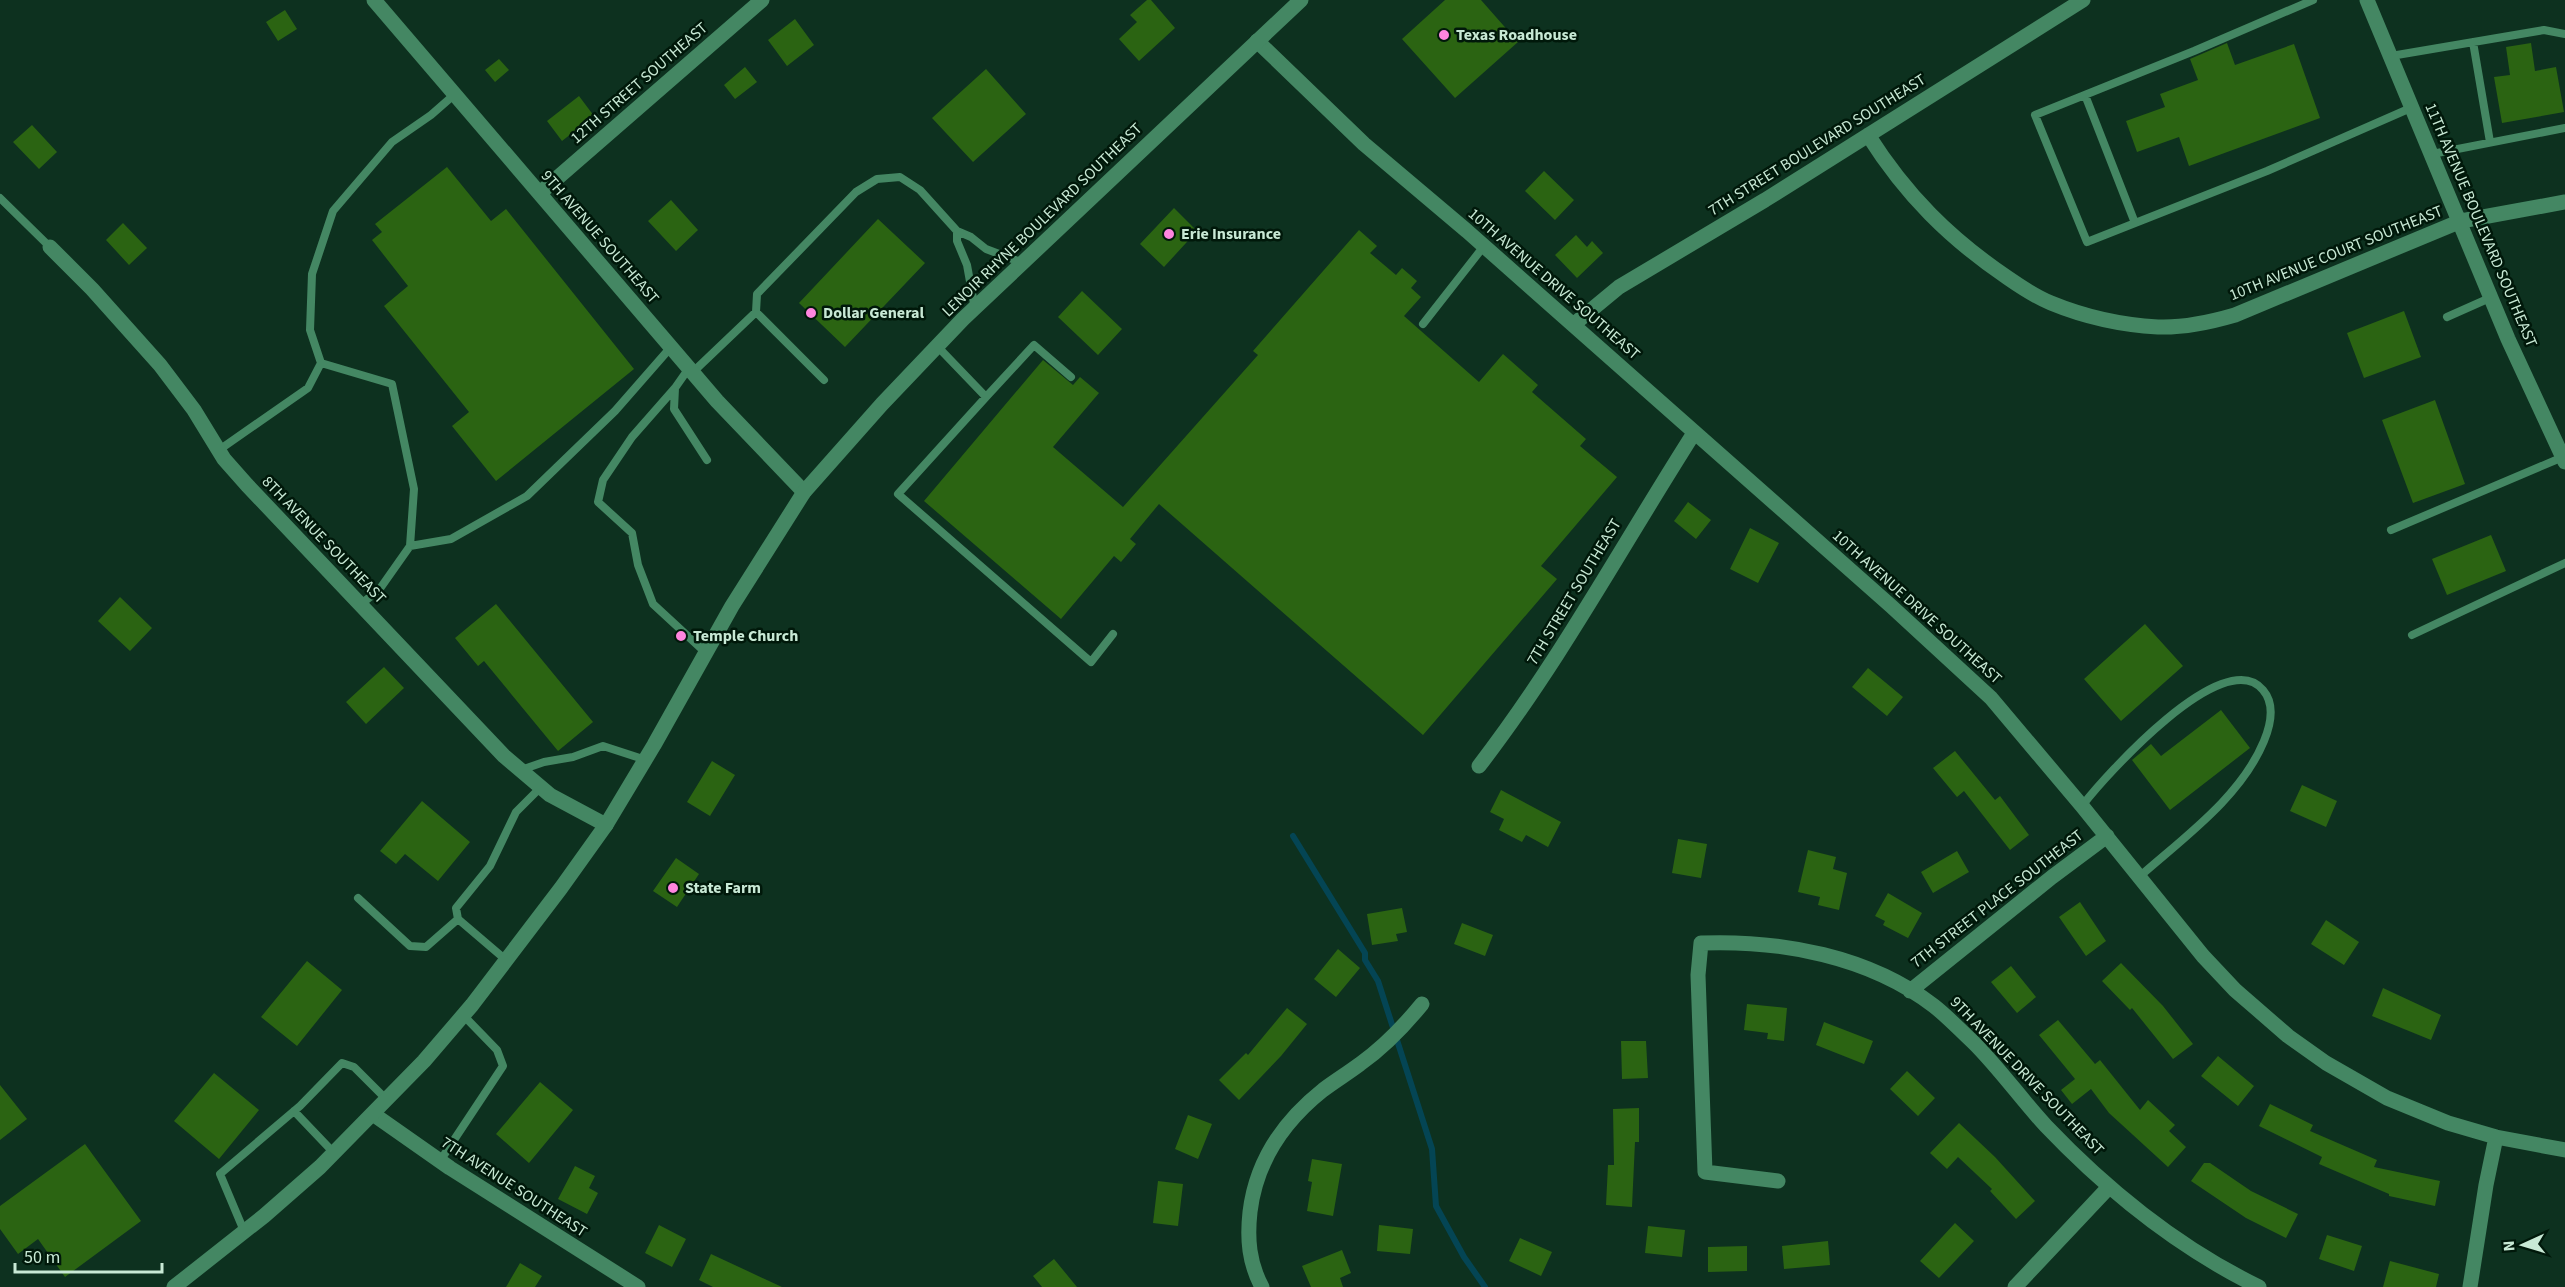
<svg xmlns="http://www.w3.org/2000/svg" width="2565" height="1287" viewBox="0 0 2565 1287" font-family="'Source Sans 3',sans-serif">
	<style>
		.lines { fill: none; stroke-linecap: round; stroke-linejoin: round }
		.stream { stroke: #044554; stroke-width: 6 }
		.building { fill: #2b6412 }
		.service { stroke: #448763; stroke-width: 8 }
		.minor { stroke: #448763; stroke-width: 15 }
		.secondary { stroke: #448763; stroke-width: 15 }
		.poi-dot { fill: #ff85de; stroke: #00180a; stroke-width: 2 }
		.labels { text-anchor: middle; dominant-baseline: central; stroke-width: 5; stroke-linejoin: round; paint-order: stroke }
		.poi-label { font-size: 16px; font-weight: bold; fill: #c8e9d5; stroke: #00180a; text-anchor: start }
		.street-label { font-size: 16px; fill: #c8e9d5; stroke: #00180a }
	</style>
	<rect width="100%" height="100%" fill="#0d311f"/>
	<g class="lines">
		<!-- stream -->
		<path class="stream" d="M 1293,836 L 1365,953 L 1365,960 L 1378,981 L 1432,1149 L 1436,1206 L 1464,1257 L 1485,1287"/>
	</g>
	<!-- building -->
	<path class="building" d="M 1147,0 L 1151,0 L 1175,28 L 1139,61 L 1119,39 L 1137,22 L 1130,15 Z
		M 1445,0 L 1481,0 L 1518,42 L 1455,98 L 1402,39 Z
		M 285,10 L 297,29 L 278,41 L 266,22 Z
		M 795,19 L 814,45 L 787,66 L 768,40 Z
		M 2227,43 L 2235,65 L 2294,44 L 2320,118 L 2189,166 L 2179,137 L 2137,152 L 2126,121 L 2165,107 L 2160,94 L 2198,80 L 2190,59 Z
		M 2531,43 L 2535,71 L 2556,67 L 2564,112 L 2502,123 L 2494,77 L 2510,75 L 2506,47 Z
		M 499,59 L 509,70 L 495,82 L 485,70 Z
		M 745,67 L 757,82 L 735,99 L 724,85 Z
		M 986,69 L 1026,114 L 973,162 L 932,118 Z
		M 579,96 L 594,116 L 562,141 L 547,121 Z
		M 32,125 L 57,152 L 39,169 L 13,142 Z
		M 447,167 L 491,221 L 506,209 L 634,369 L 496,481 L 452,426 L 469,412 L 384,306 L 408,286 L 372,240 L 382,232 L 375,224 Z
		M 1544,171 L 1574,200 L 1555,220 L 1525,191 Z
		M 671,200 L 698,230 L 676,251 L 648,221 Z
		M 1174,208 L 1197,231 L 1164,267 L 1140,244 Z
		M 878,219 L 925,263 L 845,347 L 799,303 Z
		M 123,223 L 147,248 L 129,265 L 106,240 Z
		M 1359,230 L 1377,246 L 1370,253 L 1396,275 L 1402,268 L 1417,281 L 1411,288 L 1421,297 L 1404,316 L 1479,382 L 1503,354 L 1538,385 L 1532,392 L 1586,439 L 1580,446 L 1617,477 L 1541,566 L 1557,579 L 1423,735 L 1159,504 L 1130,539 L 1136,544 L 1121,562 L 1114,556 L 1061,619 L 924,501 L 1043,360 L 1073,385 L 1080,377 L 1099,393 L 1053,447 L 1123,507 L 1258,355 L 1253,351 Z
		M 1576,235 L 1587,247 L 1592,241 L 1603,253 L 1577,278 L 1555,255 Z
		M 1082,291 L 1122,329 L 1098,355 L 1058,317 Z
		M 2404,311 L 2421,357 L 2364,378 L 2347,333 Z
		M 2435,400 L 2465,484 L 2413,503 L 2382,420 Z
		M 1688,502 L 1711,520 L 1696,539 L 1674,521 Z
		M 1750,528 L 1779,543 L 1758,583 L 1730,569 Z
		M 2491,535 L 2506,571 L 2447,595 L 2432,559 Z
		M 120,597 L 152,628 L 130,651 L 98,621 Z
		M 496,604 L 593,722 L 558,751 L 484,661 L 478,666 L 455,638 Z
		M 2145,624 L 2183,666 L 2121,721 L 2084,679 Z
		M 384,667 L 404,688 L 366,724 L 346,702 Z
		M 1868,668 L 1903,697 L 1887,716 L 1852,687 Z
		M 2221,710 L 2250,748 L 2170,810 L 2132,760 L 2151,744 L 2161,756 Z
		M 1955,751 L 1995,800 L 2000,796 L 2029,835 L 2010,850 L 1964,791 L 1957,797 L 1933,768 Z
		M 712,761 L 735,775 L 710,816 L 687,802 Z
		M 2302,785 L 2337,801 L 2326,827 L 2290,811 Z
		M 1501,790 L 1561,822 L 1548,847 L 1526,835 L 1522,842 L 1499,830 L 1504,819 L 1490,812 Z
		M 422,801 L 470,842 L 438,881 L 405,854 L 396,864 L 380,851 Z
		M 1678,839 L 1707,844 L 1701,878 L 1672,873 Z
		M 1808,850 L 1836,857 L 1833,869 L 1847,873 L 1839,910 L 1818,905 L 1820,897 L 1798,892 Z
		M 1957,851 L 1969,872 L 1933,893 L 1921,872 Z
		M 676,858 L 699,874 L 677,907 L 653,891 Z
		M 1888,893 L 1922,913 L 1908,938 L 1883,925 L 1885,921 L 1875,916 Z
		M 2080,902 L 2106,941 L 2086,956 L 2059,917 Z
		M 1402,908 L 1407,932 L 1396,934 L 1398,941 L 1372,945 L 1367,914 Z
		M 2326,920 L 2359,942 L 2344,965 L 2311,944 Z
		M 1462,923 L 1493,935 L 1485,956 L 1454,944 Z
		M 1338,949 L 1360,968 L 1336,997 L 1314,979 Z
		M 307,961 L 342,990 L 297,1046 L 261,1017 Z
		M 2121,963 L 2163,1006 L 2193,1044 L 2173,1059 L 2132,1008 L 2130,1010 L 2102,981 Z
		M 2011,966 L 2036,997 L 2017,1013 L 1991,982 Z
		M 2383,988 L 2441,1015 L 2431,1040 L 2372,1016 Z
		M 1747,1004 L 1787,1008 L 1784,1041 L 1767,1039 L 1768,1033 L 1744,1030 Z
		M 1287,1008 L 1307,1024 L 1281,1056 L 1239,1100 L 1219,1080 L 1246,1053 L 1248,1055 Z
		M 2058,1020 L 2095,1064 L 2100,1060 L 2140,1110 L 2148,1100 L 2175,1125 L 2169,1131 L 2186,1147 L 2168,1167 L 2109,1113 L 2091,1089 L 2072,1104 L 2061,1090 L 2075,1079 L 2039,1035 Z
		M 1824,1022 L 1873,1041 L 1864,1064 L 1816,1045 Z
		M 1621,1041 L 1646,1041 L 1648,1078 L 1622,1079 Z
		M 2218,1056 L 2254,1086 L 2238,1106 L 2201,1076 Z
		M 1907,1071 L 1935,1098 L 1918,1116 L 1890,1089 Z
		M 214,1073 L 259,1110 L 219,1159 L 174,1121 Z
		M 540,1082 L 573,1110 L 529,1163 L 496,1134 Z
		M 0,1085 L 27,1119 L 0,1140 Z
		M 2270,1104 L 2313,1125 L 2310,1131 L 2377,1160 L 2374,1167 L 2440,1181 L 2435,1206 L 2389,1196 L 2389,1194 L 2319,1164 L 2322,1157 L 2259,1126 Z
		M 1639,1108 L 1639,1142 L 1635,1142 L 1632,1207 L 1606,1205 L 1608,1165 L 1614,1165 L 1613,1109 Z
		M 1188,1115 L 1212,1124 L 1198,1159 L 1175,1149 Z
		M 1959,1123 L 1995,1157 L 2035,1201 L 2016,1219 L 1990,1191 L 1992,1189 L 1958,1157 L 1947,1169 L 1930,1153 Z
		M 85,1144 L 141,1221 L 65,1277 L 38,1239 L 18,1254 L 0,1229 L 0,1206 Z
		M 1312,1159 L 1342,1164 L 1333,1216 L 1307,1211 L 1312,1182 L 1308,1181 Z
		M 2204,1163 L 2210,1163 L 2251,1191 L 2298,1214 L 2286,1238 L 2246,1218 L 2191,1181 Z
		M 575,1166 L 595,1176 L 589,1188 L 598,1193 L 587,1214 L 558,1199 Z
		M 1158,1181 L 1183,1184 L 1178,1226 L 1153,1223 Z
		M 1955,1223 L 1974,1241 L 1939,1278 L 1920,1261 Z
		M 659,1225 L 686,1239 L 672,1267 L 645,1253 Z
		M 1379,1225 L 1413,1229 L 1410,1254 L 1377,1251 Z
		M 1648,1226 L 1685,1230 L 1682,1257 L 1645,1253 Z
		M 2327,1235 L 2362,1246 L 2354,1271 L 2319,1259 Z
		M 1520,1238 L 1552,1252 L 1541,1276 L 1509,1261 Z
		M 1828,1241 L 1830,1265 L 1784,1269 L 1782,1246 Z
		M 1747,1246 L 1747,1271 L 1708,1272 L 1708,1247 Z
		M 1342,1250 L 1351,1273 L 1340,1278 L 1343,1287 L 1311,1287 L 1302,1266 Z
		M 711,1254 L 782,1287 L 713,1287 L 699,1280 Z
		M 1054,1259 L 1077,1287 L 1042,1287 L 1033,1276 Z
		M 2390,1261 L 2439,1274 L 2436,1287 L 2383,1287 Z
		M 520,1263 L 542,1276 L 535,1287 L 506,1287 Z"/>
	<g class="lines">
		<!-- service -->
		<path class="service" d="M 2313,0 L 2194,51 L 2035,115 L 2087,242 L 2267,171 L 2413,107
			M 2473,42 L 2490,142
			M 2391,56 L 2544,30 L 2565,34
			M 2085,95 L 2135,223
			M 2432,154 L 2565,128
			M 0,198 L 50,247
			M 975,309 L 967,265 L 957,241 L 957,231 L 971,237 L 986,249 L 1023,263
			M 756,312 L 757,294 L 856,192 L 877,179 L 900,177 L 920,190 L 957,231
			M 2447,317 L 2492,297
			M 1423,324 L 1484,246
			M 937,346 L 986,397 L 898,494 L 1091,662 L 1113,634
			M 321,363 L 392,384 L 414,489 L 410,546 L 379,590 L 361,604
			M 689,368 L 675,388 L 674,409 L 707,460
			M 693,372 L 756,312 L 824,380
			M 675,388 L 632,437 L 603,480 L 598,502 L 632,533 L 638,565 L 653,604 L 705,652
			M 986,397 L 1034,345 L 1071,377
			M 219,450 L 308,388 L 321,363 L 310,330 L 312,274 L 333,211 L 392,142 L 431,115 L 455,94
			M 2391,530 L 2563,457
			M 410,546 L 451,539 L 527,496 L 615,411 L 671,347
			M 2412,635 L 2565,563
			M 521,770 L 544,762 L 573,757 L 603,746 L 646,760
			M 2082,806 C 2105,776 2224,643 2263,690 C 2275,704 2271,724 2264,741 C 2241,797 2183,838 2139,877
			M 358,898 L 410,946 L 426,947 L 458,919
			M 506,960 L 458,919 L 456,908 L 490,866 L 516,812 L 540,788
			M 294,1111 L 334,1153
			M 440,1161 L 503,1066 L 497,1050 L 463,1015
			M 244,1231 L 220,1174 L 300,1106 L 342,1063 L 354,1067 L 387,1100"/>
		<!-- minor -->
		<path class="minor" d="M 374,0 L 717,401 L 804,492
			M 2367,0 L 2508,339 L 2565,462
			M 1257,41 L 1364,144 L 1467,231 L 1891,606 L 1991,698 L 2082,806 L 2203,956 L 2235,990 L 2288,1036 L 2326,1063 L 2387,1098 L 2448,1123 L 2496,1137 L 2565,1150
			M 1868,135 C 1906,195 1949,238 2008,278 C 2021,287 2036,297 2051,303 C 2085,317 2122,325 2158,327 C 2184,328 2211,322 2235,315 L 2461,221 L 2565,202
			M 540,193 L 762,0
			M 50,247 L 92,289 L 160,365 L 194,410 L 224,459 L 247,485 L 504,756 L 550,795 L 606,825
			M 1573,325 L 1619,287 L 1765,200 L 2083,0
			M 1479,766 C 1560,661 1623,544 1694,433
			M 1910,991 L 2052,877 L 2107,836
			M 373,1114 L 450,1168 L 638,1287
			M 1778,1181 L 1705,1172 L 1698,975 L 1701,943 C 1781,940 1869,956 1934,1006 C 1948,1017 1961,1031 1974,1043 C 2000,1069 2021,1099 2046,1126 C 2107,1190 2179,1248 2259,1287
			M 1262,1287 C 1249,1263 1247,1239 1250,1212 C 1256,1162 1284,1121 1323,1090 C 1335,1081 1348,1073 1360,1064 C 1384,1047 1404,1026 1422,1004
			M 2015,1287 L 2109,1187
			M 2470,1287 L 2486,1185 L 2496,1137"/>
		<!-- secondary -->
		<path class="secondary" d="M 174,1287 L 264,1216 L 320,1167 L 424,1061 L 472,1005 L 561,888 L 606,825 L 654,745 L 732,606 L 804,492 L 882,404 L 963,319 L 1301,0"/>
	</g>
	<!-- markers -->
	<g class="poi-dot">
		<circle cx="1444" cy="35" r="6"/>
		<circle cx="1169" cy="234" r="6"/>
		<circle cx="811" cy="313" r="6"/>
		<circle cx="681" cy="636" r="6"/>
		<circle cx="673" cy="888" r="6"/>
	</g>
	<g class="labels">
		<!-- poi labels -->
		<g class="poi-label">
			<text x="1456" y="35">Texas Roadhouse</text>
			<text x="1181" y="234">Erie Insurance</text>
			<text x="823" y="313">Dollar General</text>
			<text x="693" y="636">Temple Church</text>
			<text x="685" y="888">State Farm</text>
		</g>
		<!-- street labels -->
		<g class="street-label">
			<text transform="translate(639 83) rotate(-41)">12TH STREET SOUTHEAST</text>
			<text transform="translate(1817 145) rotate(-32)">7TH STREET BOULEVARD SOUTHEAST</text>
			<text transform="translate(1042 220) rotate(-44)">LENOIR RHYNE BOULEVARD SOUTHEAST</text>
			<text transform="translate(2481 225) rotate(67)">11TH AVENUE BOULEVARD SOUTHEAST</text>
			<text transform="translate(600 237) rotate(49)">9TH AVENUE SOUTHEAST</text>
			<text transform="translate(2336 253) rotate(-22)">10TH AVENUE COURT SOUTHEAST</text>
			<text transform="translate(1554 284) rotate(41)">10TH AVENUE DRIVE SOUTHEAST</text>
			<text transform="translate(324 540) rotate(46)">8TH AVENUE SOUTHEAST</text>
			<text transform="translate(1574 592) rotate(-59)">7TH STREET SOUTHEAST</text>
			<text transform="translate(1917 607) rotate(42)">10TH AVENUE DRIVE SOUTHEAST</text>
			<text transform="translate(1997 899) rotate(-38)">7TH STREET PLACE SOUTHEAST</text>
			<text transform="translate(2027 1076) rotate(46)">9TH AVENUE DRIVE SOUTHEAST</text>
			<text transform="translate(514 1187) rotate(33)">7TH AVENUE SOUTHEAST</text>
		</g>
	</g>
	<!-- north arrow -->
	<g transform="translate(2523 1245) rotate(266)" stroke="#00180a" stroke-width="4.5" paint-order="stroke">
	<path d="M0-4.5L10 22L0 15L-10 22Z" fill="#c8e9d5"/>
	<text y="-9" font-size="16" font-weight="bold" text-anchor="middle" fill="#c8e9d5">N</text>
	</g>
	<!-- scale -->
	<path d="M15 1263v9h147v-9" fill="none" stroke="#c8e9d5" stroke-width="3"/>
	<text x="24" y="1263" font-size="18" fill="#c8e9d5" stroke="#00180a" stroke-width="4.5" paint-order="stroke">50 m</text>
</svg>
